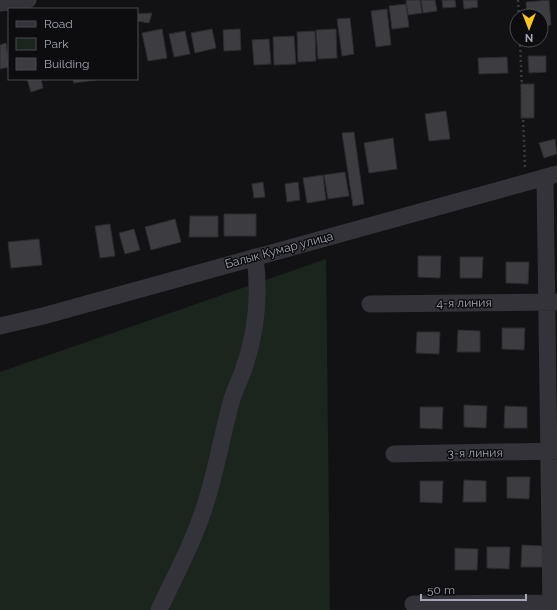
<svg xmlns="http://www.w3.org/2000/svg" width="557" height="610" viewBox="0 0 557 610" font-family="Raleway,sans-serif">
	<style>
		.green { fill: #1c241e }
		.building { fill: #3c3c41; stroke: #2c2c30 }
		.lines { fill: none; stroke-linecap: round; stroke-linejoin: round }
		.path { stroke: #393a40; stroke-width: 2.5; stroke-dasharray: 2 3; stroke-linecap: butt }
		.minor { stroke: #333339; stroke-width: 17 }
		.labels { text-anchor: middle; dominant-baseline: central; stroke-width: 3; stroke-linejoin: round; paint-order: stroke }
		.street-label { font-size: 12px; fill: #a3a7b5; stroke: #0d0d0f }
	</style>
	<rect width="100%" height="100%" fill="#121214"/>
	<!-- green -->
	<path class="green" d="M 326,259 L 330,610 L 0,610 L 0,372 Z"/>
	<!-- building -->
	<path class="building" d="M 406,0 L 420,0 L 422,13 L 408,15 Z
		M 421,0 L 435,0 L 437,11 L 423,13 Z
		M 442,0 L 455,0 L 456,7 L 443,8 Z
		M 463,0 L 477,0 L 478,7 L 464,9 Z
		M 549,0 L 551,25 L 541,26 L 541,16 L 527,16 L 526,2 Z
		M 406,4 L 409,27 L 392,29 L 389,6 Z
		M 387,9 L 391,45 L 376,47 L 371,11 Z
		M 152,13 L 149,23 L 137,21 L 137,14 Z
		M 350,18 L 354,54 L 342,56 L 337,19 Z
		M 162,29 L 167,58 L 148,61 L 142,33 Z
		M 212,29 L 216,48 L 195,53 L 191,33 Z
		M 240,29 L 241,50 L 224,51 L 223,30 Z
		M 336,29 L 337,58 L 318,59 L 316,30 Z
		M 185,31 L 190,54 L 174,57 L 169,34 Z
		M 315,31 L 316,61 L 298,62 L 297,32 Z
		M 294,36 L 296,64 L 274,65 L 273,37 Z
		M 269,39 L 271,64 L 254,65 L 252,40 Z
		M 6,43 L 9,67 L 0,69 L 0,45 Z
		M 528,56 L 546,56 L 546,72 L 529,73 Z
		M 507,57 L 508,73 L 479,74 L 478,58 Z
		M 27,79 L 41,79 L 43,88 L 31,92 Z
		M 73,79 L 96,79 L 96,80 L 74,83 Z
		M 521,84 L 534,84 L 534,118 L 521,118 Z
		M 446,111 L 450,139 L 429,141 L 425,114 Z
		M 354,132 L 364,204 L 353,206 L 342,133 Z
		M 393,138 L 397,169 L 369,173 L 364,143 Z
		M 555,139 L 557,154 L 544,158 L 539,143 Z
		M 345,172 L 349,196 L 328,199 L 324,175 Z
		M 323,175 L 326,200 L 307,203 L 303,178 Z
		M 263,182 L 265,197 L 254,198 L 252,184 Z
		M 298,182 L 300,200 L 287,202 L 285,184 Z
		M 224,214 L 256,214 L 256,236 L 224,236 Z
		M 190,216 L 218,216 L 218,237 L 189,237 Z
		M 175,219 L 181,242 L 151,250 L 145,227 Z
		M 110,224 L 115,256 L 100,258 L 95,226 Z
		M 134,229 L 140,250 L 125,254 L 119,233 Z
		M 39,239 L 42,265 L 11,268 L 8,242 Z
		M 418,256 L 441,256 L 440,278 L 418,277 Z
		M 460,257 L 483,257 L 482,278 L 460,278 Z
		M 506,262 L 529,262 L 528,284 L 506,283 Z
		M 502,328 L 525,328 L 524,350 L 502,349 Z
		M 458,330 L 480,331 L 480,352 L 457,352 Z
		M 417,332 L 440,332 L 439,354 L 416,353 Z
		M 464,405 L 487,406 L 486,428 L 464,427 Z
		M 505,406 L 527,407 L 527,428 L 504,428 Z
		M 420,407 L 443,407 L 442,429 L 420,428 Z
		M 507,477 L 530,477 L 529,499 L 507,498 Z
		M 464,480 L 486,481 L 486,502 L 463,502 Z
		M 420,481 L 443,481 L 442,503 L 420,502 Z
		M 522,545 L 544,546 L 544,567 L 521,567 Z
		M 487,547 L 510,547 L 509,569 L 487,568 Z
		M 455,548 L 478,549 L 477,570 L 455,570 Z"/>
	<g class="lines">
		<!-- path -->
		<path class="path" d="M 518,0 L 519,16
			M 520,40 L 525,167"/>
		<!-- minor -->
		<path class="minor" d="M 0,3 L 28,0
			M 545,177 L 551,610
			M 370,304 L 557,302
			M 0,326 L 43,316 L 557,174
			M 394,454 L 557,451
			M 413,604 L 557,603
			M 159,610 C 176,574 196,537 207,499 C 217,466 223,431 232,399 C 235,389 240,380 243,371 C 256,335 260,295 255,257"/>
	</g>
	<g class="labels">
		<!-- street labels -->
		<g class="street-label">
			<text transform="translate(279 250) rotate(-15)">Балык Кумар улица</text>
			<text transform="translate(464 303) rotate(-1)">4-я линия</text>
			<text transform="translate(475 453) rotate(-1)">3-я линия</text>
		</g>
	</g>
	<!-- legend -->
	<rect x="8" y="8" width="130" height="72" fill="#0d0d0f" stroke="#494b51"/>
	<rect x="16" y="21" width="20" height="6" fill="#333339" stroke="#494b51"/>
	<text x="44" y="28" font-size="12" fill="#a3a7b5">Road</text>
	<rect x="16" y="38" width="20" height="12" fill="#1c241e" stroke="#494b51"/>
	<text x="44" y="48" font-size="12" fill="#a3a7b5">Park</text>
	<rect x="16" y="58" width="20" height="12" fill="#3c3c41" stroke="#494b51"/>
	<text x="44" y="68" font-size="12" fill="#a3a7b5">Building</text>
	<!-- north arrow -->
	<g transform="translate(529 28) rotate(180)"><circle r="19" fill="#0d0d0f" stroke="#494b51"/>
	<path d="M0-3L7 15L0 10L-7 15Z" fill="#fac523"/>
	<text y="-6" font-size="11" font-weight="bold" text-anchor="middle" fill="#a3a7b5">N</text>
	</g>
	<!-- scale -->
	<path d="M421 594v6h105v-6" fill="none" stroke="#a3a7b5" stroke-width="2"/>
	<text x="427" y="594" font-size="12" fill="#a3a7b5" stroke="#0d0d0f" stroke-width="3" paint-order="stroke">50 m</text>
</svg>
